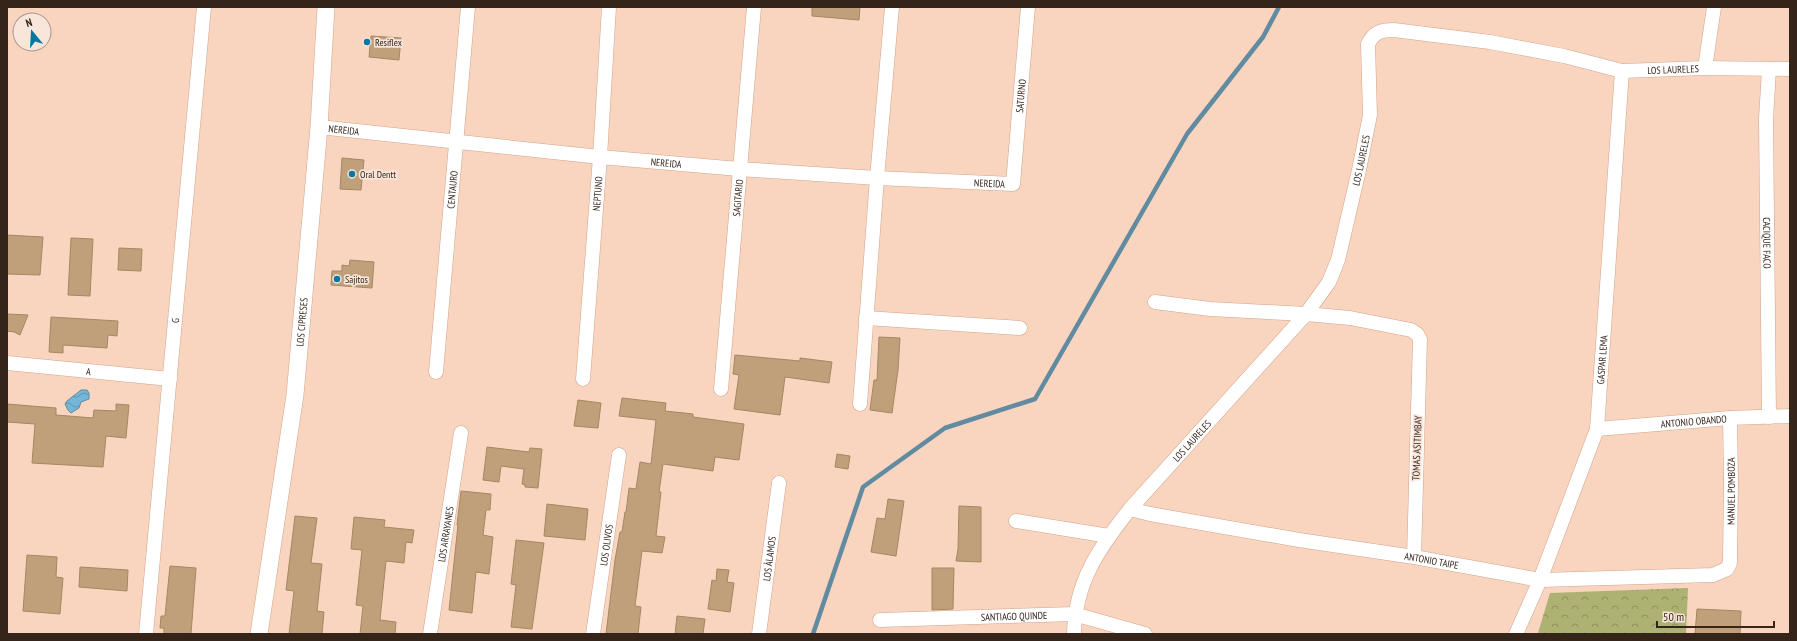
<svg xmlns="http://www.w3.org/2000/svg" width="1797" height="641" viewBox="0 0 1797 641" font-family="'PT Sans Narrow',sans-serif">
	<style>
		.forest { fill: url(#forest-crowns) }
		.water { fill: url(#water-waves); stroke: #608ba0 }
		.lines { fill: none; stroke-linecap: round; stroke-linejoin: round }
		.stream { stroke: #608ba0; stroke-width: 4.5 }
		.building { fill: #bfa07a; stroke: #a58761 }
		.minor-casing { stroke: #d1a48b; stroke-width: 15 }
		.tertiary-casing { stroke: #d1a48b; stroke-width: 18 }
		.minor { stroke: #fff; stroke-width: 14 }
		.tertiary { stroke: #fff; stroke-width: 17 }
		.poi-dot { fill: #0478a1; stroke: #f9e6db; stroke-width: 1.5 }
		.labels { text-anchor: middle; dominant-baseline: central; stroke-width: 3.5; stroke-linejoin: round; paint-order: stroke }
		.poi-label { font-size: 10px; fill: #35241a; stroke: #f9e6db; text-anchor: start }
		.street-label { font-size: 10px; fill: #35241a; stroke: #f9e6db }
	</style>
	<defs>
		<pattern id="forest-crowns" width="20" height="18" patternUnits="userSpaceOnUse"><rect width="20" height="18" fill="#adb172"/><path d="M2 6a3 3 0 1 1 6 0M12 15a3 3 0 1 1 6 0" fill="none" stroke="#8e905d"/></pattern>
		<pattern id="water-waves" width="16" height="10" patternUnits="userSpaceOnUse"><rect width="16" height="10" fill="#72b7da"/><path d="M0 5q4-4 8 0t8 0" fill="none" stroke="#5e95b0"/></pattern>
	</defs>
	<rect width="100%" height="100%" fill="#f9d4bf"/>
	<!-- forest -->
	<path class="forest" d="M 1688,588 L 1686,634 L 1538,633 L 1550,593 Z"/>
	<!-- water -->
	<path class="water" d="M 81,390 L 87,390 L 89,393 L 89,399 L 81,402 L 79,408 L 71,413 L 68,410 L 65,404 L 67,401 Z"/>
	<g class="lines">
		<!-- stream -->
		<path class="stream" d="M 813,634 L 863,487 L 945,428 L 1035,399 L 1187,134 L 1263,37 L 1279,7"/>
	</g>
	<!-- building -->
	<path class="building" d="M 812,7 L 860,7 L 859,20 L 812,16 Z
		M 371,36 L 401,38 L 399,60 L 369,57 Z
		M 342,158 L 364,160 L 361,190 L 340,189 Z
		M 7,235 L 43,237 L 40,275 L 7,274 Z
		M 71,238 L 93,239 L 90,296 L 68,295 Z
		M 119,248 L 142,249 L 141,271 L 118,270 Z
		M 350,260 L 374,262 L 372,288 L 331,285 L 332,271 L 342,271 L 342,265 L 349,266 Z
		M 7,314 L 28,315 L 20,335 L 14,332 L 7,331 Z
		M 51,317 L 118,321 L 117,336 L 108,335 L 107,348 L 63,345 L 63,353 L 49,352 Z
		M 879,337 L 900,338 L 898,370 L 892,413 L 870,410 L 874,380 L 877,380 Z
		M 735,355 L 800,361 L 800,358 L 832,362 L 829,383 L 785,377 L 780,415 L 734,409 L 739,375 L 733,374 Z
		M 622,398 L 666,403 L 665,411 L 693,414 L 693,417 L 744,424 L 739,460 L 715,457 L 713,471 L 663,464 L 659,492 L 661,492 L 656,536 L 665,537 L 662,553 L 642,551 L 635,606 L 641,607 L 638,634 L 606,634 L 615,560 L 620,532 L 622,532 L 625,512 L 626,512 L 629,488 L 636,489 L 640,462 L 651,464 L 656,420 L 619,416 Z
		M 578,400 L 601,403 L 598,428 L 574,426 Z
		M 7,404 L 56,408 L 56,415 L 93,418 L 94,410 L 116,411 L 116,404 L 129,405 L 126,438 L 106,436 L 103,467 L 32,463 L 35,424 L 7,422 Z
		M 487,447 L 529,452 L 530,448 L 542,449 L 538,488 L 525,487 L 525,485 L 522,484 L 524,469 L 501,466 L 499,482 L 483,480 Z
		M 837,454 L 850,456 L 848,469 L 835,467 Z
		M 461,491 L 491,494 L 490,510 L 486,510 L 483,535 L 493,537 L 489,574 L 476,572 L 472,613 L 449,610 L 458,525 L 457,525 Z
		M 888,499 L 904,501 L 896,556 L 871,552 L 877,518 L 885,519 Z
		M 547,504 L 588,509 L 585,540 L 544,536 Z
		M 959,506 L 981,507 L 981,562 L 956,561 L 958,549 Z
		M 295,516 L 317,518 L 311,563 L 322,564 L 317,611 L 324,612 L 322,634 L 289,634 L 294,591 L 286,590 Z
		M 354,517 L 385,520 L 384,527 L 414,530 L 412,543 L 406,542 L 404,563 L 386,561 L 380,620 L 396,622 L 395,634 L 360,634 L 363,606 L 356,605 L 362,550 L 351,549 Z
		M 516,540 L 544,543 L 532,629 L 511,627 L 516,585 L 511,584 Z
		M 27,555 L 57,557 L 56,577 L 63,578 L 60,614 L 23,611 Z
		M 170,566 L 196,568 L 191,634 L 164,634 L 164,628 L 160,628 L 161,616 L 165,616 Z
		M 80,567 L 128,570 L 127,591 L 79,587 Z
		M 932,568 L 954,568 L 953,609 L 932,610 Z
		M 717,569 L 729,570 L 727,582 L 734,583 L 730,612 L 708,609 L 712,580 L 716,581 Z
		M 1697,609 L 1741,611 L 1740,634 L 1695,634 Z
		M 677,616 L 705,619 L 703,634 L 675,634 Z"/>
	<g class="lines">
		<defs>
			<g id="minor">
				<path d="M 1705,68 L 1714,7"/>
				<path id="s1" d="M 1769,69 L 1766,119 L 1769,417"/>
				<path id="s2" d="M 319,127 L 600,157 L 739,169 L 877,178 L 1013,184 L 1028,7"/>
				<path d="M 1155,302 L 1210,309 L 1306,314 L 1350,318 L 1411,330 L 1417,334 L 1420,339 L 1414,557"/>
				<path d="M 866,318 L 1020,328"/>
				<path id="s3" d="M 7,363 L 170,379"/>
				<path id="s4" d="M 436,372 L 468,7"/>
				<path id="s5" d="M 583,379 L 600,157 L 609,7"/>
				<path id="s6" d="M 721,389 L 754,7"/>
				<path d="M 860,404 L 877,178 L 892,7"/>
				<path id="s7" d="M 1597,429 L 1730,418 L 1790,416"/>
				<path id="s8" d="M 1130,509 L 1150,514 L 1299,540 L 1414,557 L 1540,580 L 1713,575 L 1727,569 L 1730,563 L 1731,481 L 1730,418"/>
				<path d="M 1016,521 L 1109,536"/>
				<path id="s9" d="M 880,620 L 1074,614 L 1145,634"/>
				<path id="s10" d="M 146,634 L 204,7"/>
				<path id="s11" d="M 430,634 L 461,433"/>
				<path id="s12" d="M 593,634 L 619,455"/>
				<path id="s13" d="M 759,634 L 779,483"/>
				<path id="s14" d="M 1074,634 C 1075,582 1099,548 1130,509 L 1306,314 L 1329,282 L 1338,260 L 1359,170 L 1370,115 L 1368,44 C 1374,32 1381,30 1394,30 L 1490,42 L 1564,56 L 1622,71 L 1705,68 L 1790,69"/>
				<path id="s15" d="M 1516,634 L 1540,580 L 1597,429 L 1622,71"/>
			</g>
			<g id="tertiary">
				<path id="s16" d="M 259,634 L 295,395 L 319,127 L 326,7"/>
			</g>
		</defs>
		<!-- minor casing -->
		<use href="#minor" class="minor-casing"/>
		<!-- tertiary casing -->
		<use href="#tertiary" class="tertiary-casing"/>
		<!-- minor -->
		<use href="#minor" class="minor"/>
		<!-- tertiary -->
		<use href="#tertiary" class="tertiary"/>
	</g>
	<!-- markers -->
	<g class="poi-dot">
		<circle cx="367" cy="42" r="4"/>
		<circle cx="352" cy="174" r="4"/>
		<circle cx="337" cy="279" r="4"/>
	</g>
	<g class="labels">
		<!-- poi labels -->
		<g class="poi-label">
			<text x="375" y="42">Resiflex</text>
			<text x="360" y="174">Oral Dentt</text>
			<text x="345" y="279">Sajitos</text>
		</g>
		<!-- street labels -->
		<g class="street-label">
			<text stroke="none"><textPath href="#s14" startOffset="1000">LOS LAURELES</textPath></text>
			<text stroke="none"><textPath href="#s2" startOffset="785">SATURNO</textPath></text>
			<text stroke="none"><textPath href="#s2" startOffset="25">NEREIDA</textPath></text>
			<text stroke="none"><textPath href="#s14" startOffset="568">LOS LAURELES</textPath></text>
			<text stroke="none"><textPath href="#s2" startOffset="349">NEREIDA</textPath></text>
			<text stroke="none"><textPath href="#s2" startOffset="673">NEREIDA</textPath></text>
			<text stroke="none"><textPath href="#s4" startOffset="183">CENTAURO</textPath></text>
			<text stroke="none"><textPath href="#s5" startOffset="186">NEPTUNO</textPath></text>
			<text stroke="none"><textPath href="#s6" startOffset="192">SAGITARIO</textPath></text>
			<text stroke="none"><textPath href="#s1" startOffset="174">CACIQUE FACO</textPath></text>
			<text stroke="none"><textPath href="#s10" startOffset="315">G</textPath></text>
			<text stroke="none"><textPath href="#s16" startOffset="315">LOS CIPRESES</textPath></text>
			<text stroke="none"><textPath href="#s15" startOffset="290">GASPAR LEMA</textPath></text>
			<text stroke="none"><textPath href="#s3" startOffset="82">A</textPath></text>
			<text stroke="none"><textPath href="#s7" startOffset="97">ANTONIO OBANDO</textPath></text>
			<text stroke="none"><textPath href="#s14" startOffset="232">LOS LAURELES</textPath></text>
			<text transform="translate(1417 448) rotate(-88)">TOMAS ASITIMBAY</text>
			<text stroke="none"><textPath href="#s8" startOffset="683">MANUEL POMBOZA</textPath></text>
			<text stroke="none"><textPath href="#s11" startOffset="101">LOS ARRAYANES</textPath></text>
			<text stroke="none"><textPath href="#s12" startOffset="90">LOS OLIVOS</textPath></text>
			<text stroke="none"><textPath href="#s13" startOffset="76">LOS ÀLAMOS</textPath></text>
			<text stroke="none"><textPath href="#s8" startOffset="306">ANTONIO TAIPE</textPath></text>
			<text stroke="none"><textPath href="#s9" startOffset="134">SANTIAGO QUINDE</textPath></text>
		</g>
	</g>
	<!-- border -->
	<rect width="1797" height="641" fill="none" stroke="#35241a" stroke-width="16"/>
	<!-- north arrow -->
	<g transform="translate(32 32) rotate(342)"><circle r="19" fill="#f9e6db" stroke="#ab988e"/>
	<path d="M0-3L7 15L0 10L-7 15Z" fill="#0478a1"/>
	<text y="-6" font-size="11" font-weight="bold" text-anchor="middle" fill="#35241a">N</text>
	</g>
	<!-- scale -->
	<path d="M1657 621v6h117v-6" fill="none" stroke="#35241a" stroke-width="2"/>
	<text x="1663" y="621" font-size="12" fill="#35241a" stroke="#f9e6db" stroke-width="3" paint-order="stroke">50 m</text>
</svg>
